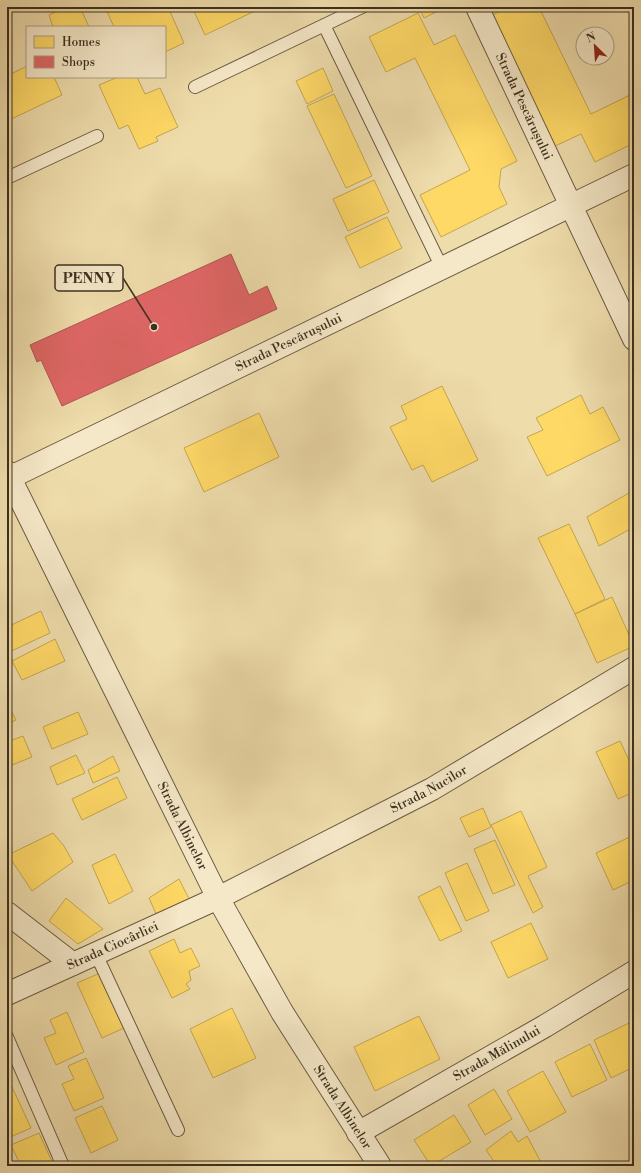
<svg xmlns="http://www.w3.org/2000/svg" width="641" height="1173" viewBox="0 0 641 1173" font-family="'Libre Bodoni',serif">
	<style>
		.homes { fill: #ffd966; stroke: #c4a651 }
		.shops { fill: #e06666; stroke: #af5651 }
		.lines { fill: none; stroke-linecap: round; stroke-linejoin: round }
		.service-casing { stroke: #695b43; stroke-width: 14 }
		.minor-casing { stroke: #695b43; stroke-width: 24 }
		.tertiary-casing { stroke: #695b43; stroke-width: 24 }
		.service { stroke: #f5e8c8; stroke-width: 12 }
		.minor { stroke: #f5e8c8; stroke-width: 22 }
		.tertiary { stroke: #f5e8c8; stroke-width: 22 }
		.labels { text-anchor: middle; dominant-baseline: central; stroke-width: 4; stroke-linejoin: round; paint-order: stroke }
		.street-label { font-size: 13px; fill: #3c3020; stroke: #f5e8c8 }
		.leader { fill: none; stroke: #3c3020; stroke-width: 1.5 }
		.callout-dot { fill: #3c3020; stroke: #f5e8c8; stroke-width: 1.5 }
		.callout { fill: #f5e8c8; stroke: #3c3020; stroke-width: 1.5 }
		.callout-label { font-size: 14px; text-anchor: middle; font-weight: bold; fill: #3c3020 }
	</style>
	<rect width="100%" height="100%" fill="#efdcab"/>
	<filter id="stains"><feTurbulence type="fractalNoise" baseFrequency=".005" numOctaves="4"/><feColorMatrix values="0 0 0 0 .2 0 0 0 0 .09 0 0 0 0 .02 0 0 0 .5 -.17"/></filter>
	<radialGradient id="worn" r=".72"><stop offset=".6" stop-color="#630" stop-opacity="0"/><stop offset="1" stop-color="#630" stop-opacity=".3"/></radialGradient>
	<!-- homes -->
	<path class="homes" d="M 65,7 L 80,7 L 89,27 L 53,27 L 49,15 Z
		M 105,7 L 168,7 L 184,43 L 165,52 L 165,27 L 114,27 Z
		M 192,7 L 263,7 L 205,35 Z
		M 419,7 L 446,7 L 424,18 Z
		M 509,7 L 539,7 L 591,114 L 634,93 L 634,143 L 595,162 L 581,134 L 555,146 L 492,15 Z
		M 418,13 L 434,45 L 455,35 L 517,161 L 501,169 L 499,187 L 507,204 L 441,237 L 420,195 L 470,170 L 415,58 L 386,72 L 369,37 Z
		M 27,66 L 27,77 L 54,77 L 62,95 L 7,121 L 7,76 Z
		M 323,68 L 333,91 L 307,104 L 296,81 Z
		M 118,77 L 137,77 L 145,94 L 160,88 L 178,127 L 156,137 L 158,141 L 139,149 L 128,125 L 119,129 L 99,85 Z
		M 334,94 L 372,176 L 346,188 L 307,106 Z
		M 374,180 L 389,212 L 348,231 L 333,199 Z
		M 387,217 L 402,248 L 360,268 L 345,237 Z
		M 442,386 L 478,460 L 432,482 L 423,465 L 412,470 L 390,427 L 407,419 L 401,406 Z
		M 581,395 L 590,414 L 603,407 L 620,440 L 547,476 L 527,437 L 543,430 L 536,418 Z
		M 259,413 L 279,457 L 204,492 L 184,448 Z
		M 629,493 L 634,504 L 634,527 L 599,546 L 587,517 Z
		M 569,524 L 605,599 L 575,614 L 538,538 Z
		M 612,597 L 634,646 L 597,663 L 575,614 Z
		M 7,608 L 12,620 L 7,622 Z
		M 41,611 L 50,633 L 7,653 L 7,627 Z
		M 55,639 L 65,661 L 22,680 L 12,661 Z
		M 7,703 L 16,720 L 7,724 Z
		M 78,712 L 88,734 L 52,749 L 43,727 Z
		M 23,736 L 32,757 L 7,767 L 7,742 Z
		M 620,741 L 634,771 L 634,792 L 618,799 L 596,752 Z
		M 76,755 L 85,773 L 57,785 L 50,767 Z
		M 113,756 L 120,771 L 93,783 L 88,770 Z
		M 117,777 L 127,798 L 82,820 L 72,799 Z
		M 483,808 L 491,827 L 469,837 L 460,818 Z
		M 521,811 L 547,867 L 528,876 L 543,907 L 533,913 L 491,825 Z
		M 53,833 L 64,846 L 73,862 L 32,891 L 8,855 Z
		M 634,835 L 634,880 L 613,890 L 596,853 Z
		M 495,840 L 515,885 L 493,894 L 474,849 Z
		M 115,854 L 133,891 L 109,904 L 92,865 Z
		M 467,863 L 489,911 L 466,921 L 445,873 Z
		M 179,879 L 190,901 L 157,916 L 149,898 Z
		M 440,886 L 462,931 L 440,941 L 418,897 Z
		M 66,898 L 103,929 L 78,944 L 49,921 Z
		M 531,923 L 548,959 L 508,978 L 491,942 Z
		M 174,939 L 180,953 L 191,948 L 200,966 L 189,971 L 191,980 L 186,984 L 190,989 L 172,998 L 149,951 Z
		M 100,973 L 124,1028 L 102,1038 L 77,983 Z
		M 634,1000 L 634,1014 L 629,1003 Z
		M 232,1008 L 256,1058 L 213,1078 L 190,1029 Z
		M 67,1012 L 84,1052 L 56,1065 L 44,1038 L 56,1033 L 50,1020 Z
		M 419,1016 L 440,1059 L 375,1091 L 354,1047 Z
		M 629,1023 L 634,1033 L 634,1067 L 611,1078 L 594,1040 Z
		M 590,1044 L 607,1080 L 572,1097 L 555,1062 Z
		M 86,1058 L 104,1098 L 74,1111 L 62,1084 L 74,1079 L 68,1066 Z
		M 543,1071 L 566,1112 L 530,1132 L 507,1091 Z
		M 7,1076 L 31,1128 L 8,1138 L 7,1135 Z
		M 494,1089 L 512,1119 L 485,1135 L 468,1105 Z
		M 102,1106 L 118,1140 L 91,1153 L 75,1118 Z
		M 454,1115 L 471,1142 L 431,1166 L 414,1140 Z
		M 511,1131 L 518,1142 L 527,1136 L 543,1166 L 497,1166 L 486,1150 Z
		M 39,1133 L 54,1166 L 21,1166 L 11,1145 Z"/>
	<!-- shops -->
	<path class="shops" d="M 231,254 L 249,295 L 267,286 L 277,309 L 62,406 L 41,360 L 37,362 L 30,345 Z"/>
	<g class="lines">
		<defs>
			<path id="service" d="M 324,25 L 442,268
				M 195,87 L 362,7
				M 7,178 L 97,136
				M 96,954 L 178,1130
				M 7,1037 L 63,1166"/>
			<g id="minor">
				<path id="s1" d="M 477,7 L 634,339"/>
				<path id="s2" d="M 7,479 L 634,175"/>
				<path d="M 7,913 L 73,964"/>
				<path id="s3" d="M 7,994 L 218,898 L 432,789 L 634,668"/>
				<path id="s4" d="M 358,1133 L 545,1026 L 634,972"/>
			</g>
			<g id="tertiary">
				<path id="s5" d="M 7,472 L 218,898 L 282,1012 L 380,1166"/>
			</g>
		</defs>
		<!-- service casing -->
		<use href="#service" class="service-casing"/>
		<!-- minor casing -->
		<use href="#minor" class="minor-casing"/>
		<!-- tertiary casing -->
		<use href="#tertiary" class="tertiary-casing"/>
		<!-- service -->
		<use href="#service" class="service"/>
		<!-- minor -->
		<use href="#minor" class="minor"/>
		<!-- tertiary -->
		<use href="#tertiary" class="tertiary"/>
	</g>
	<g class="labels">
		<!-- street labels -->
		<g class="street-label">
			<text stroke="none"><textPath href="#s1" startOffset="110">Strada Pescărușului</textPath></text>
			<text stroke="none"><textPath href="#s2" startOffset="313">Strada Pescărușului</textPath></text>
			<text stroke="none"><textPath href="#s3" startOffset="469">Strada Nucilor</textPath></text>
			<text stroke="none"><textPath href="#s5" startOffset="395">Strada Albinelor</textPath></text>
			<text stroke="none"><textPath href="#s3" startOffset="116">Strada Ciocârliei</textPath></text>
			<text stroke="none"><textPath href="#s4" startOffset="160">Strada Mălinului</textPath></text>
			<text stroke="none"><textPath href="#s5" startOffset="719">Strada Albinelor</textPath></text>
		</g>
	</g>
	<!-- callouts -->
	<path class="leader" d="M154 327L123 278"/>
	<circle class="callout-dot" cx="154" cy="327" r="4"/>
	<rect class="callout" x="55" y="265" width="68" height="26" rx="4"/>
	<g class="callout-label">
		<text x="89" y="283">PENNY</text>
	</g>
	<!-- margin -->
	<rect width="641" height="1173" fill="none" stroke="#efdcab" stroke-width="24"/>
	<rect x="8" y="8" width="625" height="1157" fill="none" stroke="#3c3020" stroke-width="2"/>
	<rect x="12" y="12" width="617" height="1149" fill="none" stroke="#3c3020"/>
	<!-- legend -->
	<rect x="26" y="26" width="140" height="52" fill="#f5e8c8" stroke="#ab9e85"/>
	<rect x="34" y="36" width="20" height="12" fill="#ffd966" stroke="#ab9e85"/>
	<text x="62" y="46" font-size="12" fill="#3c3020">Homes</text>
	<rect x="34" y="56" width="20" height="12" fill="#e06666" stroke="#ab9e85"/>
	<text x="62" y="66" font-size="12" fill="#3c3020">Shops</text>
	<!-- north arrow -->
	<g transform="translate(595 46) rotate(335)"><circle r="19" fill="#f5e8c8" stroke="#ab9e85"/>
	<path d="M0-3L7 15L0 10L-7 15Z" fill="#8f2418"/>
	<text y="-6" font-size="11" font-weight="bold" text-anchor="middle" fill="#3c3020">N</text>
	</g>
	<rect width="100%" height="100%" filter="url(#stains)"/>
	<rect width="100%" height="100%" fill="url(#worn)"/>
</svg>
